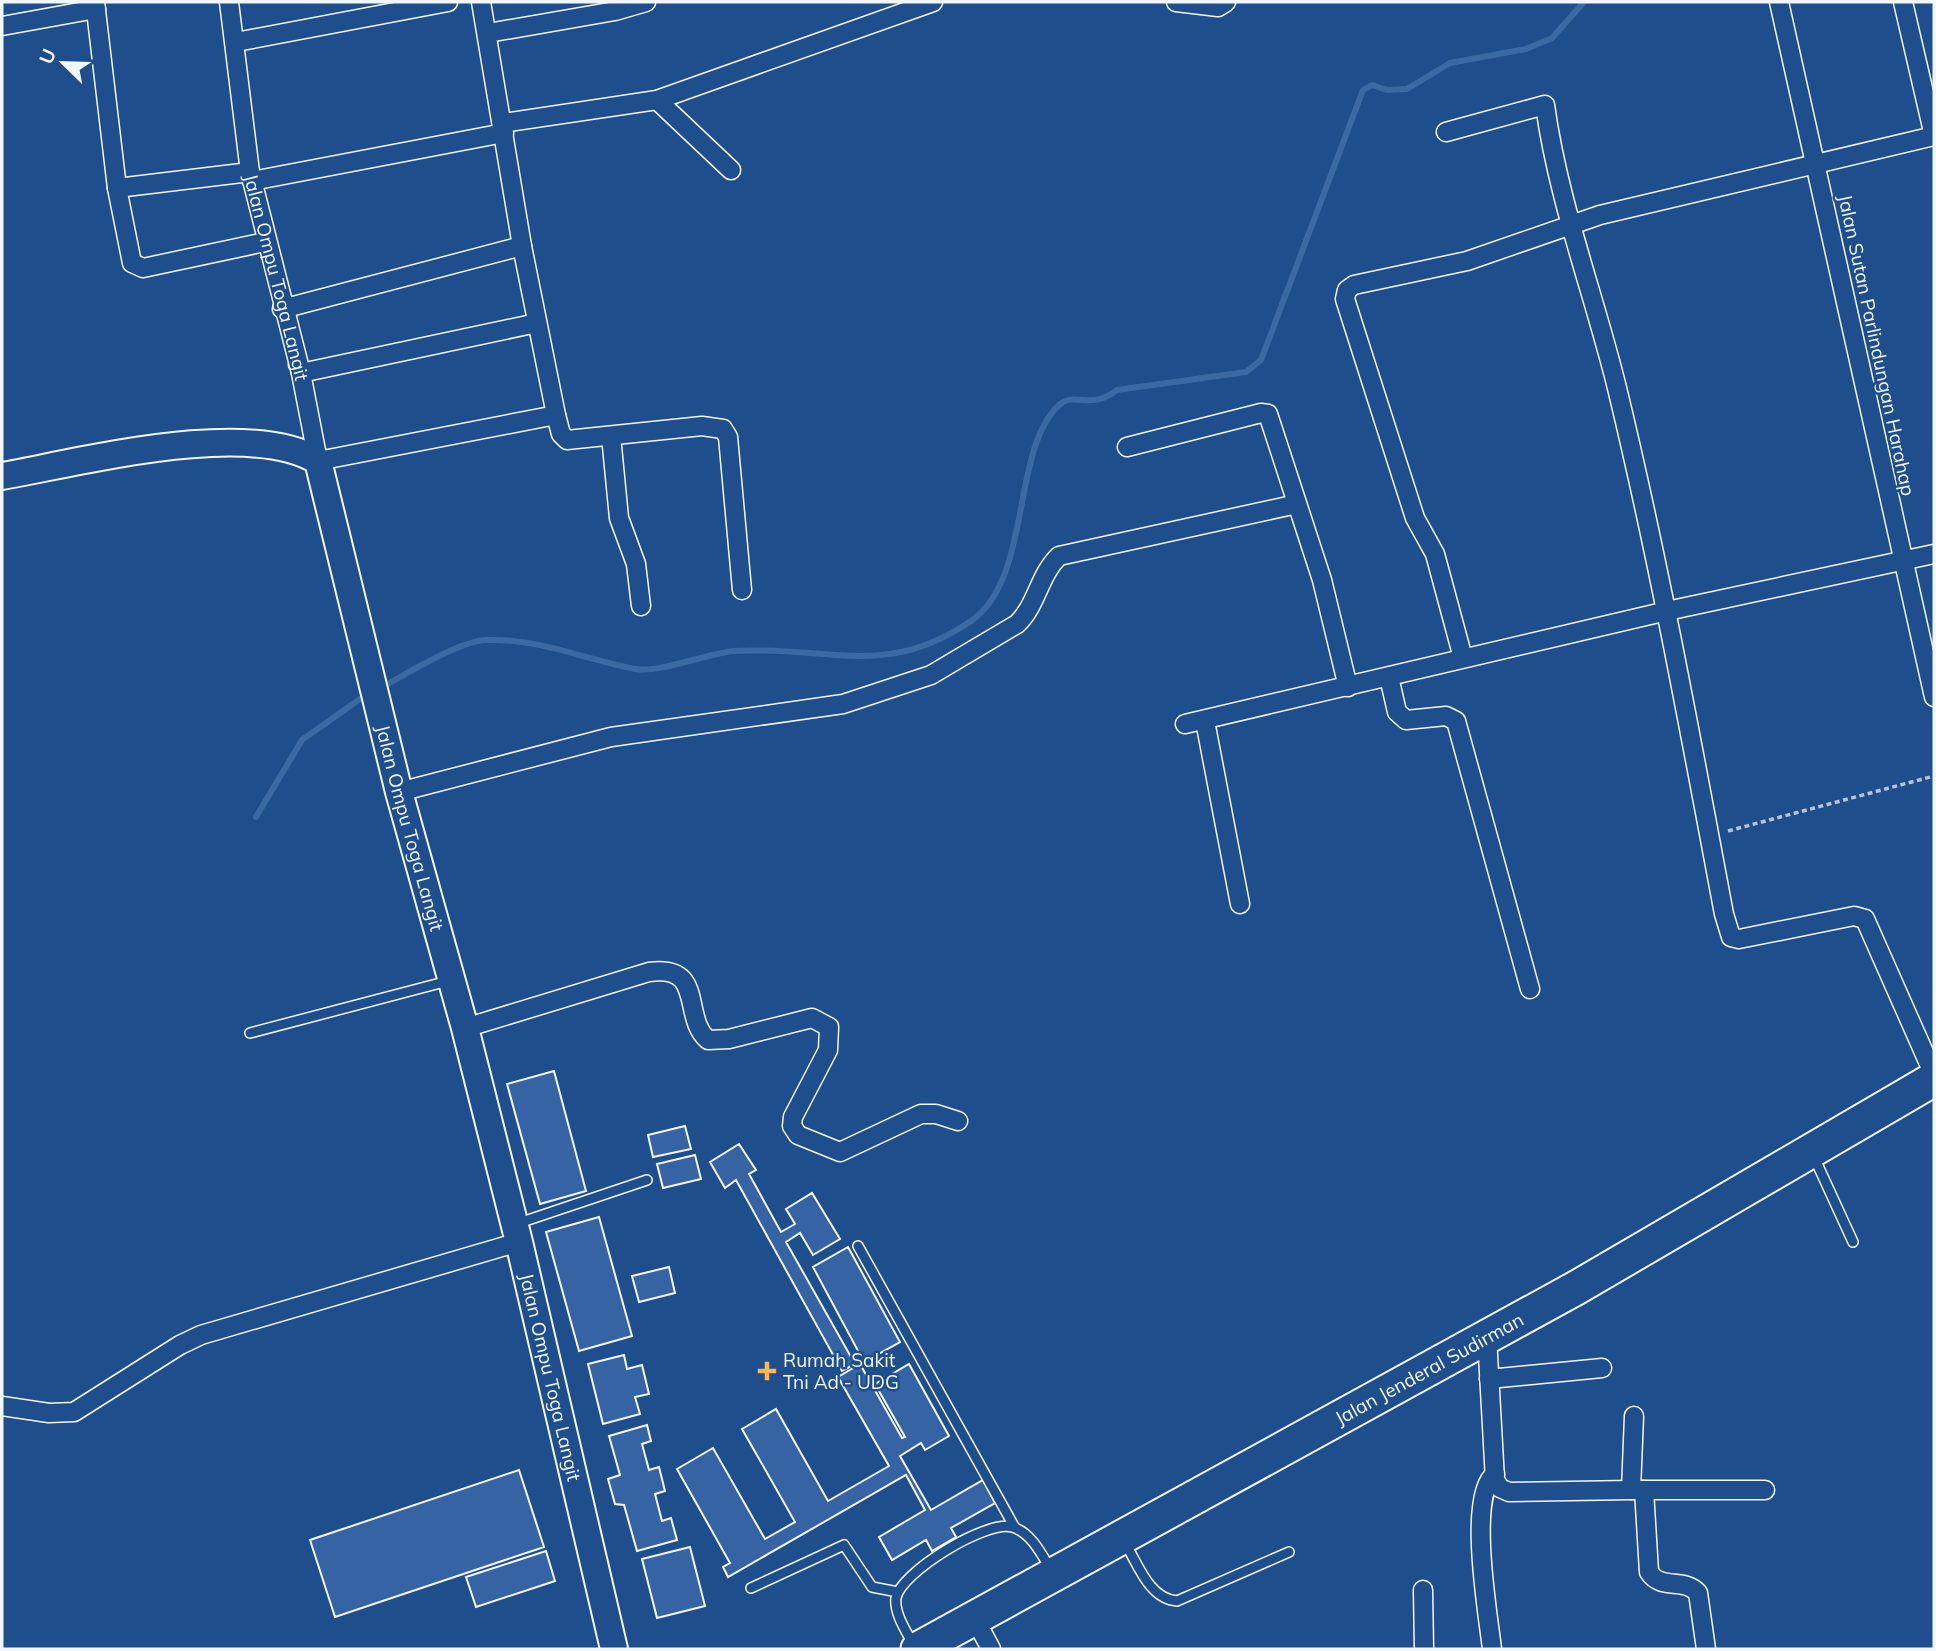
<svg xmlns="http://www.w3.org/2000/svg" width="1936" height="1651" viewBox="0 0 1936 1651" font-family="Mulish,sans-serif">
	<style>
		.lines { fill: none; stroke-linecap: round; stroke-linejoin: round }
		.stream { stroke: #3b69a3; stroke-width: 6 }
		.building { fill: #3563a3; stroke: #f2f6ff; stroke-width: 2 }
		.lane-casing { stroke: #f2f6ff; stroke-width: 12 }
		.street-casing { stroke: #f2f6ff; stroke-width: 21 }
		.secondary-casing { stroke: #f2f6ff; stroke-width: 30 }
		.highway-casing { stroke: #f2f6ff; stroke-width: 37 }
		.path { stroke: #b3c4dc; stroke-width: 3.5; stroke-dasharray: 5 3.5; stroke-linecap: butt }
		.lane { stroke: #1f4e8c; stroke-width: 9 }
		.street { stroke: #1f4e8c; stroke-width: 18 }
		.secondary { stroke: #1f4e8c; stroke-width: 26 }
		.highway { stroke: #1f4e8c; stroke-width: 33 }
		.poi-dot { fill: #ffb74d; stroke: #1f4e8c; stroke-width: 2.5 }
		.labels { text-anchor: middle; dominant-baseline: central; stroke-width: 5; stroke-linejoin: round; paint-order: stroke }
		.street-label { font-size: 19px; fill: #f2f6ff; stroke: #1f4e8c }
		.poi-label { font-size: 19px; fill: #f2f6ff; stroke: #1f4e8c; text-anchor: start }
	</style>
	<rect width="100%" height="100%" fill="#1f4e8c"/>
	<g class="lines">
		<!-- stream -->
		<path class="stream" d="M 380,688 C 405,675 459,641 486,640 C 539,638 586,660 636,669 C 660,673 708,653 735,651 C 827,645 885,680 971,621 C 1033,578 1010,451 1059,405 C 1074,391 1091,411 1117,390 L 1246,372 L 1261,360 L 1363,90 L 1372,85 L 1387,90 L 1407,89 L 1450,63 L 1526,49 L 1552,38 L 1584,2
			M 256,817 L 302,740 L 367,694"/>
	</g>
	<!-- building -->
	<path class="building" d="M 554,1071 L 586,1191 L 540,1204 L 507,1084 Z
		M 685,1126 L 691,1149 L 653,1157 L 648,1135 Z
		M 739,1144 L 756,1170 L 749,1174 L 781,1232 L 795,1224 L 786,1209 L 812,1193 L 840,1239 L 813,1255 L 800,1233 L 786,1242 L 855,1364 L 842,1371 L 736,1180 L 725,1188 L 710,1162 Z
		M 695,1155 L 701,1179 L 663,1188 L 657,1164 Z
		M 599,1217 L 632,1336 L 579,1351 L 546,1232 Z
		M 848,1247 L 900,1342 L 864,1362 L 813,1267 Z
		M 669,1267 L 675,1293 L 639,1302 L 632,1276 Z
		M 624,1355 L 627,1369 L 642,1365 L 649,1394 L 635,1397 L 640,1414 L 603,1424 L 588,1364 Z
		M 860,1364 L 902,1438 L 905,1437 L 875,1384 L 909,1364 L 949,1436 L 925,1450 L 921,1443 L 900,1456 L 931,1510 L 983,1480 L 995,1503 L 951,1528 L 956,1537 L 932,1551 L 926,1540 L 892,1560 L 879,1537 L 925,1510 L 906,1475 L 728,1577 L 723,1567 L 730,1563 L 677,1469 L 713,1448 L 765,1539 L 795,1522 L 742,1429 L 776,1409 L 828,1501 L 889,1466 L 838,1377 Z
		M 647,1425 L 651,1441 L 642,1444 L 649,1470 L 659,1467 L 665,1491 L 655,1494 L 662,1521 L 671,1518 L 677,1540 L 637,1551 L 624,1505 L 615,1504 L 608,1479 L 620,1475 L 609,1436 Z
		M 519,1470 L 544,1547 L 335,1617 L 310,1540 Z
		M 690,1547 L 705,1606 L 657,1618 L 642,1559 Z
		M 546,1551 L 555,1581 L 476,1607 L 466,1577 Z"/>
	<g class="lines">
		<defs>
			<path id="lane" d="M 250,1033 L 448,981
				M 1814,1157 L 1853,1242
				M 516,1224 L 647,1180
				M 858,1246 L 1015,1528
				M 1125,1543 C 1138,1564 1149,1599 1177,1601 L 1289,1552
				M 751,1588 L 844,1545 L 872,1587 L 898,1592
				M 913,1644 C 906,1631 894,1613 896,1598 C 901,1572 986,1520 1012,1527 C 1031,1532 1042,1555 1051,1570"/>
			<g id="street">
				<path d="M 95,2 L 117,188 L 132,263 L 143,268 L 265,242"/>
				<path id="s1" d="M 229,2 L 250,172 L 301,373 L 318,461 L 556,415 L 522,246 L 481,2"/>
				<path d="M 1176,2 L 1218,7 L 1226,2"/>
				<path d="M 1779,2 L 1934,697"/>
				<path d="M 2,26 L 96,9"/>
				<path d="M 488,33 L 615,11 L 646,2"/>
				<path d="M 236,42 L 448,2"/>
				<path d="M 657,100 L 731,170"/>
				<path d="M 503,123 L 657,100 L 933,2"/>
				<path d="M 1446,132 L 1545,105 C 1558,201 1594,294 1617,388 C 1659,562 1691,738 1724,914 L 1731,937 L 1739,939 L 1854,916 L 1865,919 L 1934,1075"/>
				<path d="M 252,181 L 504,133"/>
				<path d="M 117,188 L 250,172"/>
				<path d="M 282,309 L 522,246"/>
				<path d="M 301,373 L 537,323"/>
				<path d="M 556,415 L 561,434 L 567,440 L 702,426 L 723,429 L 728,437 L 742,590"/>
				<path d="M 611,436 L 619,518 L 636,564 L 641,606"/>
				<path d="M 1127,447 L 1261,413 L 1268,414 L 1322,580 L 1348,687"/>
				<path d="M 1463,658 L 1435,554 L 1415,518 L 1345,299 L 1347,290 L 1354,285 L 1467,261 L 1600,215 L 1934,136 L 1903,2"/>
				<path d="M 1389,677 L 1397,712 L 1406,720 L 1446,716 L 1456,721 L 1530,989"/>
				<path d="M 1205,721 L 1240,904"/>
				<path d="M 1185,724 L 1667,611 L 1934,554"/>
				<path d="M 399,792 L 611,737 L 843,704 L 931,675 L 1017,624 C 1037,605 1039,575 1059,556 L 1297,504"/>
				<path d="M 465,1028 L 649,972 C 706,964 681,1017 708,1040 L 729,1039 L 812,1018 L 829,1027 L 828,1050 L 793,1117 L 792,1126 L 798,1135 L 840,1152 L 921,1114 L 936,1114 L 958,1121"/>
				<path d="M 1487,1337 L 1495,1480 L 1500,1488 L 1509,1492 L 1631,1490"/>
				<path d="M 1489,1379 L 1602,1368"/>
				<path d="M 2,1406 L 49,1413 L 74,1412 L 180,1345 L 201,1335 L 519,1242"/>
				<path d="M 1634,1416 L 1631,1490 L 1765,1490"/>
				<path d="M 1644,1490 L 1649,1572 C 1661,1591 1684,1577 1698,1593 L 1706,1649"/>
				<path d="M 1423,1590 L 1424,1649"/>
				<path d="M 975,1619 L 991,1649"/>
				<path d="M 1492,1649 C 1488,1614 1467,1495 1495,1474"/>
			</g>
			<g id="secondary">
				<path id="s2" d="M 2,476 C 81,462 249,418 318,461 L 399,792 L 465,1028 L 519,1242 L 614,1649"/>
			</g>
			<g id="highway">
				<path id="s3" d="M 918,1649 L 1576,1288 L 1934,1079"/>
			</g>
		</defs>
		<!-- lane casing -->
		<use href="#lane" class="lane-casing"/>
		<!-- street casing -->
		<use href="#street" class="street-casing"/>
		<!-- secondary casing -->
		<use href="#secondary" class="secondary-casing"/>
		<!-- highway casing -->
		<use href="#highway" class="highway-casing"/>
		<!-- path -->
		<path class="path" d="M 1728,831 L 1934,776"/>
		<!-- lane -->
		<use href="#lane" class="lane"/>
		<!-- street -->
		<use href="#street" class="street"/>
		<!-- secondary -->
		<use href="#secondary" class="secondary"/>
		<!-- highway -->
		<use href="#highway" class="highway"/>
	</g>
	<!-- markers -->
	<path class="poi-dot" d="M763.5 1360.5h7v7h7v7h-7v7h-7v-7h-7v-7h7z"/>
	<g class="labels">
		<!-- street labels -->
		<g class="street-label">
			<text stroke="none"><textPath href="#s1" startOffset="280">Jalan Ompu Toga Langit</textPath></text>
			<text transform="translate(1877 345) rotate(78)">Jalan Sutan Parlindungan Harahap</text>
			<text stroke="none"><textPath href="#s2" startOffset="700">Jalan Ompu Toga Langit</textPath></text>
			<text stroke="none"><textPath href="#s3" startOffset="583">Jalan Jenderal Sudirman</textPath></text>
			<text stroke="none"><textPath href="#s2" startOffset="1267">Jalan Ompu Toga Langit</textPath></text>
		</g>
		<!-- poi labels -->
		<g class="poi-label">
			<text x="783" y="1360">Rumah Sakit<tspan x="783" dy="22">Tni Ad - UDG</tspan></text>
		</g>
	</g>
	<!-- border -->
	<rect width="1936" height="1651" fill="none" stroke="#f2f6ff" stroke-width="7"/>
	<!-- north arrow -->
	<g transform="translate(63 63) rotate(293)" stroke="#1f4e8c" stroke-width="5" paint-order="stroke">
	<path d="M0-5L12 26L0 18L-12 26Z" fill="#f2f6ff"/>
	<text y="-10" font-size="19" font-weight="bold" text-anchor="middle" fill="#f2f6ff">U</text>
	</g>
</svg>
